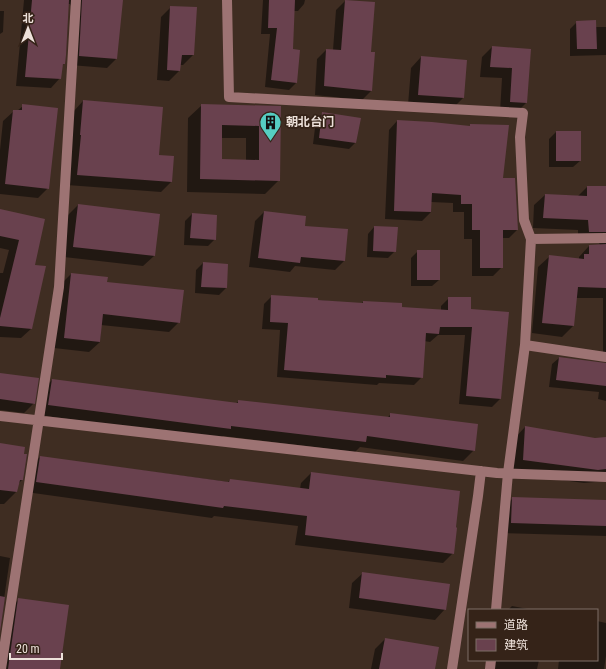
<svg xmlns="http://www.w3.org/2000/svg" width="606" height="669" viewBox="0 0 606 669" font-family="'Roboto Condensed','Noto Sans SC',sans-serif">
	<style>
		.shadow { fill: #0007; fill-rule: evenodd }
		.building { fill: #69414e; fill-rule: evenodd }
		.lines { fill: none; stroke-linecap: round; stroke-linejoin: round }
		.minor { stroke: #9d7373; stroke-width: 10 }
		.labels { text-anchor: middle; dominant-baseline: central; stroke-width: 3.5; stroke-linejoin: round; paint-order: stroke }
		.poi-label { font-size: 12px; font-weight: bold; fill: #ede1da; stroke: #352318; text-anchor: start }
	</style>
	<rect width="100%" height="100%" fill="#3f2d22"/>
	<!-- shadow -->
	<path class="shadow" d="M 24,0 L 122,0 L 116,59 L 107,68 L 70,65 L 73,10 L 70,4 L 68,4 L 64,63 L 62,66 L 60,78 L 51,88 L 16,86 Z
		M 263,0 L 305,0 L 304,4 L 298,11 L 293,11 L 292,50 L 296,83 L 289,90 L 265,87 L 270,34 L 261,34 Z
		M 345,1 L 370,53 L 371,91 L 362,100 L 315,95 L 317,59 L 326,50 L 333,50 L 336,10 Z
		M 171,7 L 193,55 L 183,65 L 180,65 L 179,71 L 169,81 L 157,80 L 161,17 Z
		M 0,11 L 4,11 L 3,32 L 0,34 Z
		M 577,22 L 595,27 L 606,27 L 606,55 L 570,56 L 570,29 Z
		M 492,47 L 530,50 L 526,103 L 516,113 L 500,112 L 502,78 L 480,77 L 482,57 Z
		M 421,57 L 466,61 L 463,98 L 453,108 L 408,105 L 411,68 Z
		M 83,101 L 158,156 L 171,182 L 161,192 L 67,185 L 73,112 Z
		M 202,105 L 280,107 L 279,180 L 265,194 L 187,192 L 188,118 ZM 221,138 L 246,138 L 246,160 L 221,160 Z
		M 23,106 L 48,188 L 38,198 L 0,194 L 0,150 L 3,121 L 14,111 L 17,111 Z
		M 323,113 L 356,142 L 349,149 L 313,144 L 316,120 Z
		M 397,121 L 469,127 L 471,125 L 502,179 L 517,230 L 509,238 L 502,238 L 502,267 L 493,276 L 472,276 L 472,239 L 464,239 L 464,212 L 453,212 L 453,203 L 431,202 L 431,212 L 422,221 L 385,219 L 389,130 Z
		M 556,132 L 580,161 L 573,167 L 549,167 L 549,139 Z
		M 587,187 L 606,187 L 606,353 L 603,353 L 603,298 L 576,298 L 573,326 L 562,337 L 532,333 L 538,267 L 549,257 L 579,260 L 579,257 L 589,246 L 600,245 L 599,243 L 595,242 L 578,242 L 578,230 L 533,228 L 534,205 L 545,195 L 578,196 Z
		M 78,205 L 159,215 L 154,256 L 143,266 L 64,257 L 68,215 Z
		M 264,212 L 304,227 L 344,261 L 335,270 L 295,266 L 290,272 L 249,267 L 255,221 Z
		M 0,213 L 44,220 L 34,266 L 32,328 L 21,338 L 0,337 L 0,273 L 3,273 L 9,250 L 0,248 Z
		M 192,214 L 215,239 L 208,246 L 184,245 L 185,221 Z
		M 374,227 L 395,251 L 388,258 L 367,257 L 368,234 Z
		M 418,251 L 439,280 L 432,286 L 411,286 L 411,258 Z
		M 203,263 L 226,288 L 219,295 L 195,293 L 196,270 Z
		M 71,274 L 106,282 L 179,322 L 169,332 L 101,325 L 100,342 L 89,352 L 54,348 L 61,284 Z
		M 272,296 L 361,304 L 363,302 L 400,308 L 441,311 L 441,306 L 449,298 L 470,310 L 507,313 L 500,399 L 492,407 L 459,404 L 465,335 L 438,335 L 430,342 L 424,341 L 422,377 L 414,385 L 379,383 L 377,385 L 277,377 L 280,330 L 262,329 L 264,304 Z
		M 559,358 L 606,370 L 606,401 L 598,399 L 599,392 L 549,387 L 552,364 Z
		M 0,374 L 34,403 L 24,413 L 0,410 Z
		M 52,380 L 235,404 L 239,401 L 387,418 L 391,414 L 474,450 L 463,461 L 360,447 L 355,452 L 223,436 L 220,439 L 38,415 L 42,390 Z
		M 525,427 L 595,439 L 606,438 L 606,481 L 584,483 L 510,473 L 512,441 Z
		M 0,444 L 22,480 L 18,484 L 16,492 L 4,504 L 0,504 Z
		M 40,457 L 228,482 L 230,480 L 300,489 L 301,483 L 311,473 L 453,553 L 443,563 L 295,545 L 298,526 L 214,516 L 212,518 L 26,492 L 30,467 Z
		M 513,498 L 606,501 L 606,536 L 501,533 L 503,508 Z
		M 0,556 L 10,558 L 0,626 Z
		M 363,573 L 445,609 L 435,620 L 349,608 L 352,583 Z
		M 19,599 L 59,669 L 0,669 L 5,613 Z
		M 512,606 L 533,610 L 508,610 Z
		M 597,621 L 606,623 L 606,656 L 604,669 L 558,669 L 559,660 L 597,660 Z
		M 385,639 L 434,669 L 371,669 L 375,649 Z
		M 493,660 L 539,660 L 537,669 L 491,669 Z"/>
	<!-- building -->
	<path class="building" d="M 32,0 L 69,0 L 66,55 L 65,64 L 63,64 L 61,79 L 25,77 Z
		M 82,0 L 123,0 L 117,59 L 79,56 Z
		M 269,0 L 295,0 L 293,49 L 300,50 L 297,83 L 271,80 L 277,28 L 268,28 Z
		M 345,0 L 375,2 L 371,52 L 375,52 L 372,91 L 324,86 L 326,49 L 341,50 Z
		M 170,6 L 197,7 L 194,55 L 182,55 L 180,71 L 167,70 Z
		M 596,20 L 597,49 L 577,49 L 576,21 Z
		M 492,46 L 531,49 L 527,103 L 510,102 L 512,68 L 490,67 Z
		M 421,56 L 467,60 L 464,98 L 418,95 Z
		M 83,100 L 163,107 L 159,155 L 174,156 L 172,182 L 77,175 L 81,135 L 80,135 Z
		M 22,104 L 58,108 L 49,189 L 5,184 L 13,110 L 22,110 Z
		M 201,104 L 281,106 L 280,181 L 200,179 ZM 222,125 L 259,126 L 259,160 L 222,159 Z
		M 322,112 L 361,118 L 356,143 L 319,138 Z
		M 397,120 L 432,122 L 470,126 L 470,124 L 509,125 L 503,178 L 515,178 L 518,230 L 503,230 L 503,268 L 480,268 L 480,230 L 472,230 L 472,204 L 461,204 L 461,195 L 432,193 L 431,212 L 394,211 Z
		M 556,131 L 581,131 L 581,161 L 556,161 Z
		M 587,186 L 606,186 L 606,232 L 589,232 L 588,220 L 543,218 L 545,194 L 587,196 Z
		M 78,204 L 160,214 L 155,256 L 73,247 Z
		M 0,209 L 45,219 L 35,265 L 46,266 L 32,329 L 0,326 L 0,318 L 19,240 L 0,236 Z
		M 264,211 L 306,216 L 305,226 L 348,229 L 345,261 L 301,257 L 300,263 L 258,258 Z
		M 192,213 L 217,215 L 216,240 L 190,238 Z
		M 374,226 L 398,227 L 396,252 L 373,251 Z
		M 606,244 L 606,288 L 578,287 L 574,326 L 542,323 L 549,255 L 584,259 L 584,254 L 589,254 L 589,245 Z
		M 417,250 L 440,250 L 440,280 L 417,280 Z
		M 203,262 L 228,264 L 227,288 L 201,287 Z
		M 71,273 L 108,277 L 107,282 L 184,290 L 180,323 L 103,314 L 100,342 L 64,338 Z
		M 271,295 L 318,298 L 318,300 L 363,303 L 363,301 L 402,303 L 402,307 L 448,310 L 448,297 L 471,297 L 471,309 L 509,312 L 501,399 L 466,396 L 472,327 L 440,327 L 439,334 L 426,333 L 423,378 L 386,375 L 386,378 L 284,370 L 288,323 L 270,322 Z
		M 559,357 L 606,363 L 606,386 L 556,380 Z
		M 0,373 L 39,378 L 35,404 L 0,399 Z
		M 52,379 L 238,403 L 238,400 L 390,417 L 390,413 L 478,424 L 475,451 L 367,436 L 366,442 L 231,426 L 231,429 L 48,405 Z
		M 525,426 L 595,438 L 606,437 L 606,469 L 598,470 L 523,460 Z
		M 0,443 L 25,447 L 24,454 L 27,454 L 23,480 L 20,480 L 17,492 L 0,490 Z
		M 40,456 L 229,482 L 230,479 L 309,489 L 311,472 L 460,491 L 456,527 L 457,528 L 454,554 L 305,535 L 307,516 L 224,506 L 223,508 L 36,482 Z
		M 512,497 L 606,500 L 606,526 L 511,523 Z
		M 362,572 L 450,584 L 446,610 L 359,598 Z
		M 0,596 L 5,597 L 0,632 Z
		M 18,598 L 69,605 L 60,669 L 8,669 Z
		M 385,638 L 439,647 L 435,669 L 379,669 Z"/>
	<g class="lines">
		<!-- minor -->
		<path class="minor" d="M 227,0 L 229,97 L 523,113 L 520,137 L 524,220 L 531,239
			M 525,345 L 606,357
			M 0,416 L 497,473 L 606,477
			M 496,610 L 508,473 L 525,345 L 531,239 L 606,238
			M 1,669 L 59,287 L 76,0
			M 452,669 L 478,496 L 481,471
			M 490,669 L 491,660"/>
	</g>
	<!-- icons -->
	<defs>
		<symbol id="building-pin" viewBox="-11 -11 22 30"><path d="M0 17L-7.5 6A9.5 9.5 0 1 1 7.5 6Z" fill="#56cec3" stroke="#352318"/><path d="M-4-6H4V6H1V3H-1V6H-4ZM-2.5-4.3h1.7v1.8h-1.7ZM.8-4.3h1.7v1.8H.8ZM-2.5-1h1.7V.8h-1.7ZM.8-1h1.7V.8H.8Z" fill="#111"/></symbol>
	</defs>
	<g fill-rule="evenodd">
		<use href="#building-pin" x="258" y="110" width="25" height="34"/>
	</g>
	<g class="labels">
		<!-- poi labels -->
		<g class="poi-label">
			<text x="286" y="122">朝北台门</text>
		</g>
	</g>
	<!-- legend -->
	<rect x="468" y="609" width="130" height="52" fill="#352318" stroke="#7f6f66"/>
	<rect x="476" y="622" width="20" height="6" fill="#9d7373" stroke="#7f6f66"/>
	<text x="504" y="629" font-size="12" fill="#ede1da">道路</text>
	<rect x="476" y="639" width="20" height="12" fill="#69414e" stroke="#7f6f66"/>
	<text x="504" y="649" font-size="12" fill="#ede1da">建筑</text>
	<!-- north arrow -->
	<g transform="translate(28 28)" stroke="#352318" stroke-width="3" paint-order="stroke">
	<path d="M0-3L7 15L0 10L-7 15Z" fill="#ede1da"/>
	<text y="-6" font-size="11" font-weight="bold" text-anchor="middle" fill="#ede1da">北</text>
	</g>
	<!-- scale -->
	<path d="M10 653v6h52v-6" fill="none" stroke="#ede1da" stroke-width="2"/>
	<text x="16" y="653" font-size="12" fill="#ede1da" stroke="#352318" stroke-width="3" paint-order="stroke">20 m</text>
</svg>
